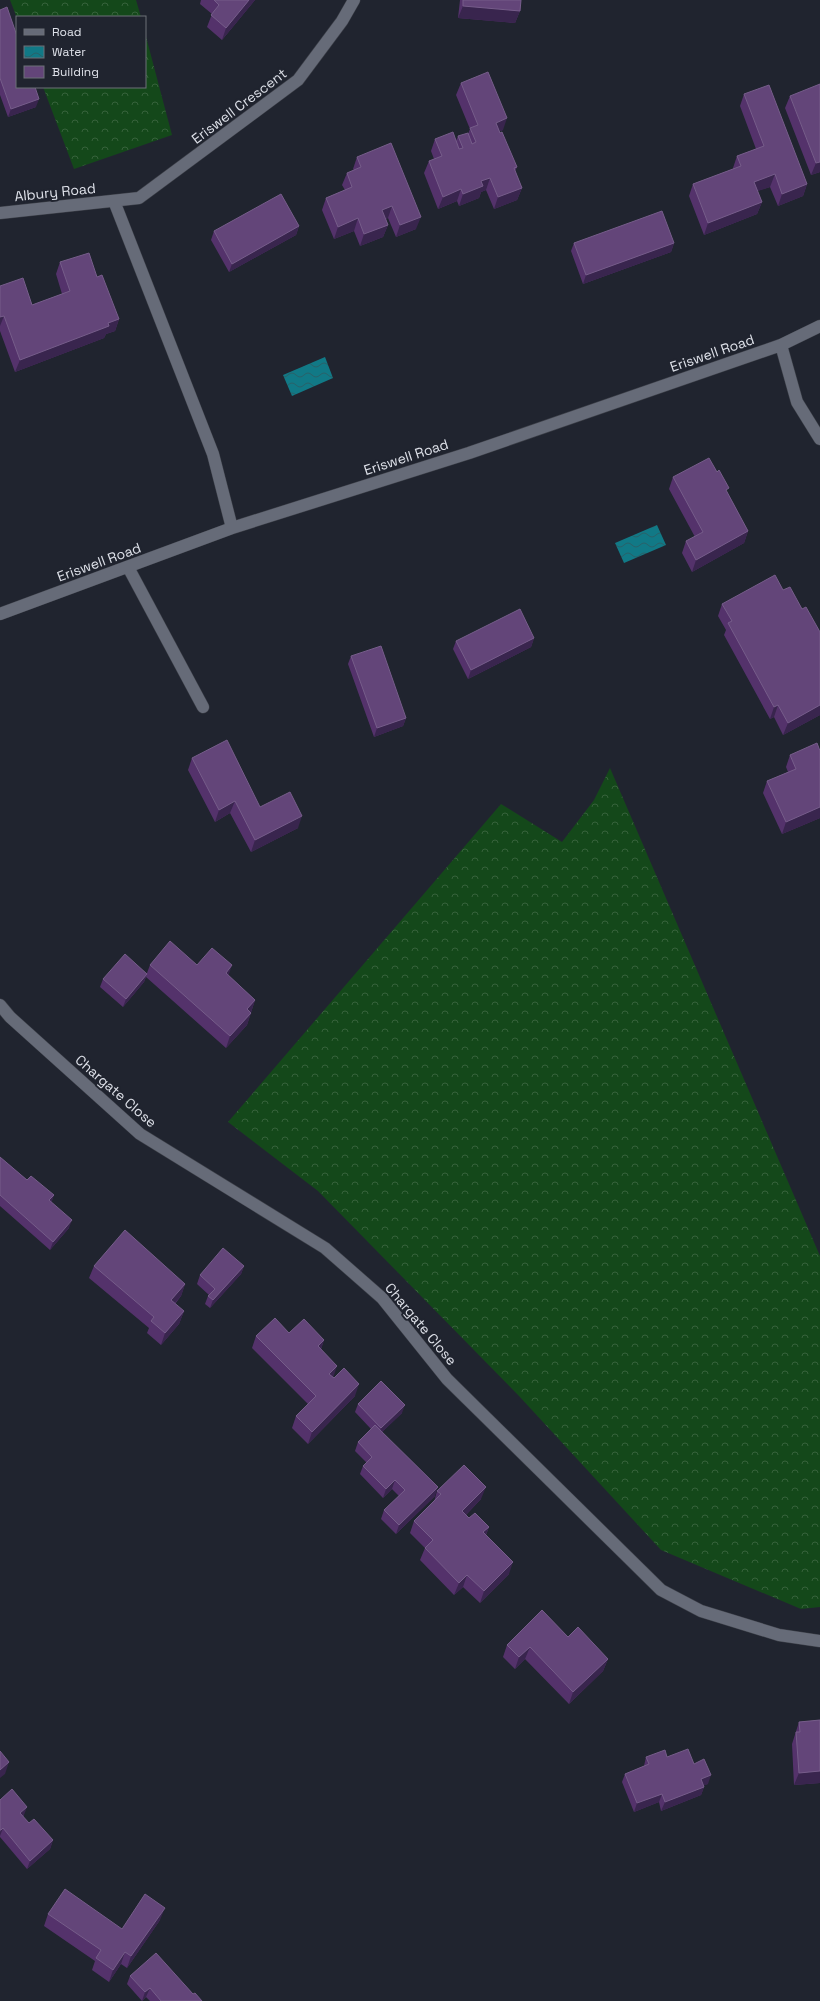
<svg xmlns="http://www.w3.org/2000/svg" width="820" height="2001" viewBox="0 0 820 2001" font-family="'Space Grotesk',sans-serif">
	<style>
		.forest { fill: url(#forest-crowns) }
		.water { fill: url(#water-waves) }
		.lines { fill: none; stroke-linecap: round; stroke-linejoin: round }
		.minor-casing { stroke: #3d4049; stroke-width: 13 }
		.minor { stroke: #666b78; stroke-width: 12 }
		.wall { fill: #54326b }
		.shaded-wall { fill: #39254e }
		.building { fill: #634579; stroke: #765d8a }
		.labels { text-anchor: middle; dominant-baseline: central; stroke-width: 4; stroke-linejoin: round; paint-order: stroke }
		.street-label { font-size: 14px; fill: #dee1e9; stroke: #20242f }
	</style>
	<defs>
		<pattern id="forest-crowns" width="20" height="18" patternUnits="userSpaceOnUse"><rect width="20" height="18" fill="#14481a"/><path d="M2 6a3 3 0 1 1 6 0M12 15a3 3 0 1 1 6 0" fill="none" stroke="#36623b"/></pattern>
		<pattern id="water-waves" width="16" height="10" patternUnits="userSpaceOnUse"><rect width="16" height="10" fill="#117986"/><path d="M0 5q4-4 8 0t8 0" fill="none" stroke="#286169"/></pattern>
	</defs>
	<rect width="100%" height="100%" fill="#20242f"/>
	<!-- forest -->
	<path class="forest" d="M 10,0 L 136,0 L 141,17 L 17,17 L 17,18 Z
		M 145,33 L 172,135 L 74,169 L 43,87 L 145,87 Z
		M 610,768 L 820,1256 L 820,1607 L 801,1609 L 661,1550 L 519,1396 L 318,1191 L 228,1122 L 501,804 L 562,842 L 594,800 Z"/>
	<!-- water -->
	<path class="water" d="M 325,357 L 333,378 L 292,396 L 283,375 Z
		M 657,525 L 666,545 L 624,563 L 615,543 Z"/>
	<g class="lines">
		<defs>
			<path id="minor" d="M 114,201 L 213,454 L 232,528
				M 0,213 L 139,198 L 298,80 L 342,21 L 354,0
				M 781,345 L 797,402 L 820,439
				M 128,567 L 203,707
				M 0,614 L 232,528 L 469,453 L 781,345 L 820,326
				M 0,1005 L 10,1017 L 140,1134 L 325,1248 L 382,1298 L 447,1379 L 661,1590 L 701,1611 L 779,1635 L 820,1641"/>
		</defs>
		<!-- minor casing -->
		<use href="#minor" class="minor-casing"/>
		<!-- minor -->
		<use href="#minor" class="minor"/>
	</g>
	<!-- wall -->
	<path class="wall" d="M 201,0 L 255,0 L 222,40 L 207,27 L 212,14 L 200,4 Z
		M 460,0 L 521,0 L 520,11 L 515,23 L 458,18 Z
		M 0,10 L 36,107 L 8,117 L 0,95 Z
		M 461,83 L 503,130 L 499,131 L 517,167 L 515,171 L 522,188 L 517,200 L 494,209 L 486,190 L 481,192 L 479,198 L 459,206 L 457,201 L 438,209 L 424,173 L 429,161 L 434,159 L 431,151 L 435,139 L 456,141 L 458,136 L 468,134 L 470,129 L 456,95 Z
		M 744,94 L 807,184 L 803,196 L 778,206 L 770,187 L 757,191 L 762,202 L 757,214 L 704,235 L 689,196 L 693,184 L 733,169 L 733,168 L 737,156 L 756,149 L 740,106 Z
		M 790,96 L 820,172 L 811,175 L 785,108 Z
		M 357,157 L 416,229 L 396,237 L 388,218 L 386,219 L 388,225 L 383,237 L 360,246 L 354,231 L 334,239 L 322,210 L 326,198 L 345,190 L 342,185 L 347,173 L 354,170 L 353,169 Z
		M 299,226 L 296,235 L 229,272 L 211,240 L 214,231 Z
		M 574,243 L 674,243 L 671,252 L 583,284 L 571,251 Z
		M 60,262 L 97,277 L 119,319 L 115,331 L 106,334 L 104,338 L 15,372 L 0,331 L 0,286 L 32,305 L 62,294 L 56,274 Z
		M 673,477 L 727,492 L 748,531 L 744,543 L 692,572 L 682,553 L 686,541 L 695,537 L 669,489 Z
		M 783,590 L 802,609 L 820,715 L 783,735 L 774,717 L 770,719 L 724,635 L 726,630 L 718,616 L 722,604 Z
		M 534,638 L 531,647 L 468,679 L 453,649 L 456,641 Z
		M 351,656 L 406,718 L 403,726 L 374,737 L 348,664 Z
		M 820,751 L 820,818 L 782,834 L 763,793 L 767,781 L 788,772 L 786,767 L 790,755 Z
		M 192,758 L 260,807 L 298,828 L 251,852 L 230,813 L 215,822 L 188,770 Z
		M 150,965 L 197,965 L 229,976 L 255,1000 L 247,1025 L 226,1048 L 146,977 L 144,982 L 123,1007 L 100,987 L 103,979 L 147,973 Z
		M 0,1157 L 27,1180 L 54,1195 L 51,1202 L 69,1228 L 50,1250 L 0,1206 Z
		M 94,1266 L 185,1284 L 181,1296 L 175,1304 L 184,1311 L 179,1324 L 161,1345 L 147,1333 L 149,1328 L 89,1278 Z
		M 244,1266 L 241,1274 L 210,1308 L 205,1304 L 208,1296 L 209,1295 L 197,1284 L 200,1275 Z
		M 289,1333 L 324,1340 L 321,1349 L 333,1377 L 355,1396 L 308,1444 L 292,1428 L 296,1416 L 308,1404 L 252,1348 L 256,1336 Z
		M 358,1404 L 402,1413 L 382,1432 L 435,1496 L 396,1534 L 381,1519 L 384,1510 L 399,1496 L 392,1489 L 383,1498 L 360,1474 L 363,1466 L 367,1463 L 355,1451 L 358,1442 L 371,1429 L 355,1412 Z
		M 437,1491 L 481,1499 L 466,1515 L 469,1518 L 489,1527 L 486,1535 L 509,1574 L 480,1603 L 463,1587 L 454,1595 L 420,1560 L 425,1548 L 410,1533 L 414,1521 L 434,1502 Z
		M 568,1637 L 608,1659 L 603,1671 L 569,1704 L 525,1659 L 515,1669 L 503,1657 L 507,1645 Z
		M 820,1720 L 820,1783 L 794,1785 L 792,1744 L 799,1722 Z
		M 646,1757 L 667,1757 L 694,1764 L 708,1784 L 703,1785 L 704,1787 L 701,1795 L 661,1811 L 659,1802 L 634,1812 L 622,1782 L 625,1774 L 644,1766 Z
		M 0,1800 L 24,1815 L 23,1817 L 29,1823 L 53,1840 L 50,1849 L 27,1869 L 0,1837 Z
		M 48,1914 L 122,1929 L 160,1920 L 127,1968 L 121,1964 L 109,1982 L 92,1970 L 95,1961 L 44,1926 Z
		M 130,1976 L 193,1994 L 202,2001 L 150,2001 L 146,1997 L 142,2001 L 127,1984 Z"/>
	<!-- shaded-wall -->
	<path class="shaded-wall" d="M 249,0 L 255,0 L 222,40 L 226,28 Z
		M 463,6 L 520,11 L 515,23 L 458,18 Z
		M 39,99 L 36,107 L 8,117 L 11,109 Z
		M 507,118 L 503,130 L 491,135 L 496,123 Z
		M 820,162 L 820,172 L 811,175 L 816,163 Z
		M 775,174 L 770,187 L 749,194 L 754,182 Z
		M 490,178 L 486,190 L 481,192 L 479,198 L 459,206 L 463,194 L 481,181 Z
		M 807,184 L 803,196 L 778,206 L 782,194 Z
		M 522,188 L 517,200 L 494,209 L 498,197 Z
		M 461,189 L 457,201 L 438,209 L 443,197 Z
		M 762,202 L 757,214 L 704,235 L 708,223 Z
		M 392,206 L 388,218 L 378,222 L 382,210 Z
		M 421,217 L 416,229 L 396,237 L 400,225 Z
		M 358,218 L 354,231 L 334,239 L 338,227 Z
		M 388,225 L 383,237 L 360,246 L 364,234 Z
		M 299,226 L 296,235 L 229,272 L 232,264 Z
		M 674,243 L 671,252 L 583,284 L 586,275 Z
		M 4,316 L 0,326 L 0,317 Z
		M 119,319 L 115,331 L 106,334 L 104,338 L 15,372 L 20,360 Z
		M 748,531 L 744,543 L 692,572 L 696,560 Z
		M 534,638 L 531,647 L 468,679 L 471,670 Z
		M 778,705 L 774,717 L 770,719 L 774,707 Z
		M 820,705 L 820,715 L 783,735 L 788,723 Z
		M 406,718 L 403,726 L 374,737 L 377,728 Z
		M 235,801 L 230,813 L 215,822 L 219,810 Z
		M 820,807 L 820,818 L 782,834 L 786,822 Z
		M 302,816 L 298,828 L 251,852 L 255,840 Z
		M 232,965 L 228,977 L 226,973 Z
		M 147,974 L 144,982 L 123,1007 L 126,999 Z
		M 255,1000 L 251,1012 L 243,1021 L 247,1009 Z
		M 251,1013 L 247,1025 L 226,1048 L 230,1036 Z
		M 54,1195 L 51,1204 L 49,1200 Z
		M 72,1220 L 69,1228 L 50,1250 L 53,1242 Z
		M 244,1266 L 241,1274 L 210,1308 L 213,1300 Z
		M 185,1284 L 181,1296 L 167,1312 L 171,1300 Z
		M 184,1311 L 179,1324 L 161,1345 L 165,1333 Z
		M 324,1340 L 320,1352 L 318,1346 Z
		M 337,1366 L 333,1378 L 329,1374 Z
		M 359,1384 L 355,1396 L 308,1444 L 312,1432 Z
		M 405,1405 L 402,1413 L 378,1436 L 381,1428 Z
		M 395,1480 L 392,1489 L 383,1498 L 386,1489 Z
		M 438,1487 L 435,1496 L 396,1534 L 399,1525 Z
		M 486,1487 L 481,1499 L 458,1523 L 462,1511 Z
		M 489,1527 L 484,1539 L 483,1532 Z
		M 513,1562 L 509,1574 L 480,1603 L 484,1591 Z
		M 467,1575 L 463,1587 L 454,1595 L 459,1583 Z
		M 530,1647 L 525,1659 L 515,1669 L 519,1657 Z
		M 608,1659 L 603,1671 L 569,1704 L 573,1692 Z
		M 9,1762 L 5,1774 L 0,1778 L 0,1770 Z
		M 820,1771 L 820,1783 L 794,1785 L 799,1773 Z
		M 711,1775 L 708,1784 L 698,1788 L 701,1779 Z
		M 704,1787 L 701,1795 L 661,1811 L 665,1802 Z
		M 662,1794 L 659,1802 L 634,1812 L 637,1803 Z
		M 27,1807 L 24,1815 L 17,1822 L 20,1813 Z
		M 3,1828 L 0,1836 L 0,1832 L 1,1830 Z
		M 53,1840 L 50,1849 L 27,1869 L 30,1861 Z
		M 165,1908 L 160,1920 L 127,1968 L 131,1956 Z
		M 125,1952 L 121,1964 L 109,1982 L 113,1970 Z
		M 150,1988 L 146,1997 L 142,2001 L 145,1992 Z"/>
	<!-- building -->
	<path class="building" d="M 214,0 L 249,0 L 226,28 L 211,15 L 219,5 Z
		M 463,0 L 521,0 L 520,11 L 463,6 Z
		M 7,7 L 17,36 L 17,87 L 35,87 L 39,99 L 11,109 L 0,78 L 0,10 Z
		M 488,72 L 507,118 L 496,123 L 500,133 L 502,132 L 517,167 L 514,168 L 522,188 L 498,197 L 490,178 L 481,181 L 483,186 L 463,194 L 461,189 L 443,197 L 429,161 L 442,156 L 435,139 L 453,132 L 459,149 L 463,148 L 458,136 L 468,133 L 472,144 L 476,142 L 470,128 L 478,125 L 461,83 Z
		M 820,84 L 820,162 L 816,163 L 790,96 Z
		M 769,85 L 807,184 L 782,194 L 775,174 L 754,182 L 762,202 L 708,223 L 693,184 L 741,166 L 737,156 L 764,146 L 744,94 Z
		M 391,143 L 421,217 L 400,225 L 392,206 L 382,210 L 388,225 L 364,234 L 358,218 L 338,227 L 326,198 L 352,187 L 347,173 L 361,167 L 357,157 Z
		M 281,194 L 299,226 L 232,264 L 214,231 Z
		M 662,211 L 674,243 L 586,275 L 574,243 Z
		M 89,253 L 97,277 L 102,275 L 119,319 L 108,323 L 109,326 L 20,360 L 4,316 L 0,317 L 0,286 L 23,278 L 32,305 L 70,291 L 60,262 Z
		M 709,458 L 717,472 L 719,470 L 729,488 L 726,490 L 748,531 L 696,560 L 686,541 L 703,532 L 673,477 Z
		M 775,575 L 783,590 L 790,587 L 802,609 L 806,607 L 820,632 L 820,705 L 788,723 L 778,705 L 774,707 L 728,623 L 732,621 L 722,604 Z
		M 520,609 L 534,638 L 471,670 L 456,641 Z
		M 381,646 L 406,718 L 377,728 L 351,656 Z
		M 227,740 L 260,807 L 290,792 L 302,816 L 255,840 L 235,801 L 219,810 L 192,758 Z
		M 817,743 L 820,751 L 820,807 L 786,822 L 767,781 L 796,769 L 790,755 Z
		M 170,941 L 197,965 L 212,948 L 232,965 L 226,973 L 255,1000 L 247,1009 L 251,1013 L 230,1036 L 150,965 Z
		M 125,954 L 147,974 L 126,999 L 103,979 Z
		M 0,1157 L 27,1180 L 31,1176 L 54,1195 L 49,1200 L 72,1220 L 53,1242 L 0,1195 Z
		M 125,1230 L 185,1284 L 171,1300 L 184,1311 L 165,1333 L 151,1321 L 154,1317 L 94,1266 Z
		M 223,1248 L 244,1266 L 213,1300 L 208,1296 L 215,1289 L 200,1275 Z
		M 275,1318 L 289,1333 L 304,1319 L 324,1340 L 318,1346 L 337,1366 L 329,1374 L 334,1378 L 344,1368 L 359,1384 L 312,1432 L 296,1416 L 316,1396 L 256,1336 Z
		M 381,1381 L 405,1405 L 381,1428 L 358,1404 Z
		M 375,1425 L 438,1487 L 399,1525 L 384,1510 L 405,1490 L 395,1480 L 386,1489 L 363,1466 L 372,1457 L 358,1442 Z
		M 464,1465 L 486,1487 L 462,1511 L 469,1518 L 475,1513 L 489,1527 L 483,1532 L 513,1562 L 484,1591 L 467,1575 L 459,1583 L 425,1548 L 433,1540 L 414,1521 L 441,1494 L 437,1491 Z
		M 542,1610 L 568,1637 L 578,1627 L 608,1659 L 573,1692 L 530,1647 L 519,1657 L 507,1645 Z
		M 820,1720 L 820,1771 L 799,1773 L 796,1732 L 800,1732 L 799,1722 Z
		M 688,1749 L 694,1764 L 704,1759 L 711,1775 L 701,1779 L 704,1787 L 665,1802 L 662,1794 L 637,1803 L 625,1774 L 649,1764 L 646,1757 L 665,1750 L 667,1757 Z
		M 0,1751 L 9,1762 L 0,1770 Z
		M 12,1789 L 27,1807 L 20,1813 L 29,1823 L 34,1819 L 53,1840 L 30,1861 L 3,1828 L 1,1830 L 0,1830 L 0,1800 Z
		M 65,1889 L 122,1929 L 145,1894 L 165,1908 L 131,1956 L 125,1952 L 113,1970 L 96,1958 L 101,1950 L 48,1914 Z
		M 156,1953 L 193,1994 L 195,1993 L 202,2001 L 161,2001 L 150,1988 L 145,1992 L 130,1976 Z"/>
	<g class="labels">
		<!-- street labels -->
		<g class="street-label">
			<text transform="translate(239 106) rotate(-37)">Eriswell Crescent</text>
			<text transform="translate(55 192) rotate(-6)">Albury Road</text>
			<text transform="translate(712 353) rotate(-19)">Eriswell Road</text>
			<text transform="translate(406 457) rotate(-18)">Eriswell Road</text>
			<text transform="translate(99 562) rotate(-20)">Eriswell Road</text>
			<text transform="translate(116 1091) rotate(41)">Chargate Close</text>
			<text transform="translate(421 1324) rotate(50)">Chargate Close</text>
		</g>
	</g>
	<!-- legend -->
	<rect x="16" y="16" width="130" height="72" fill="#20242f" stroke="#6c7079"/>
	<rect x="24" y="29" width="20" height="6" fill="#666b78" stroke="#6c7079"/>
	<text x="52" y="36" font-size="12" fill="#dee1e9">Road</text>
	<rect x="24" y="46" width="20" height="12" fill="url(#water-waves)" stroke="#6c7079"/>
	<text x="52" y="56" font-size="12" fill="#dee1e9">Water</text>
	<rect x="24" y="66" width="20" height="12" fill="#634579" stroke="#6c7079"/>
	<text x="52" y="76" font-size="12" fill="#dee1e9">Building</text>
</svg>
